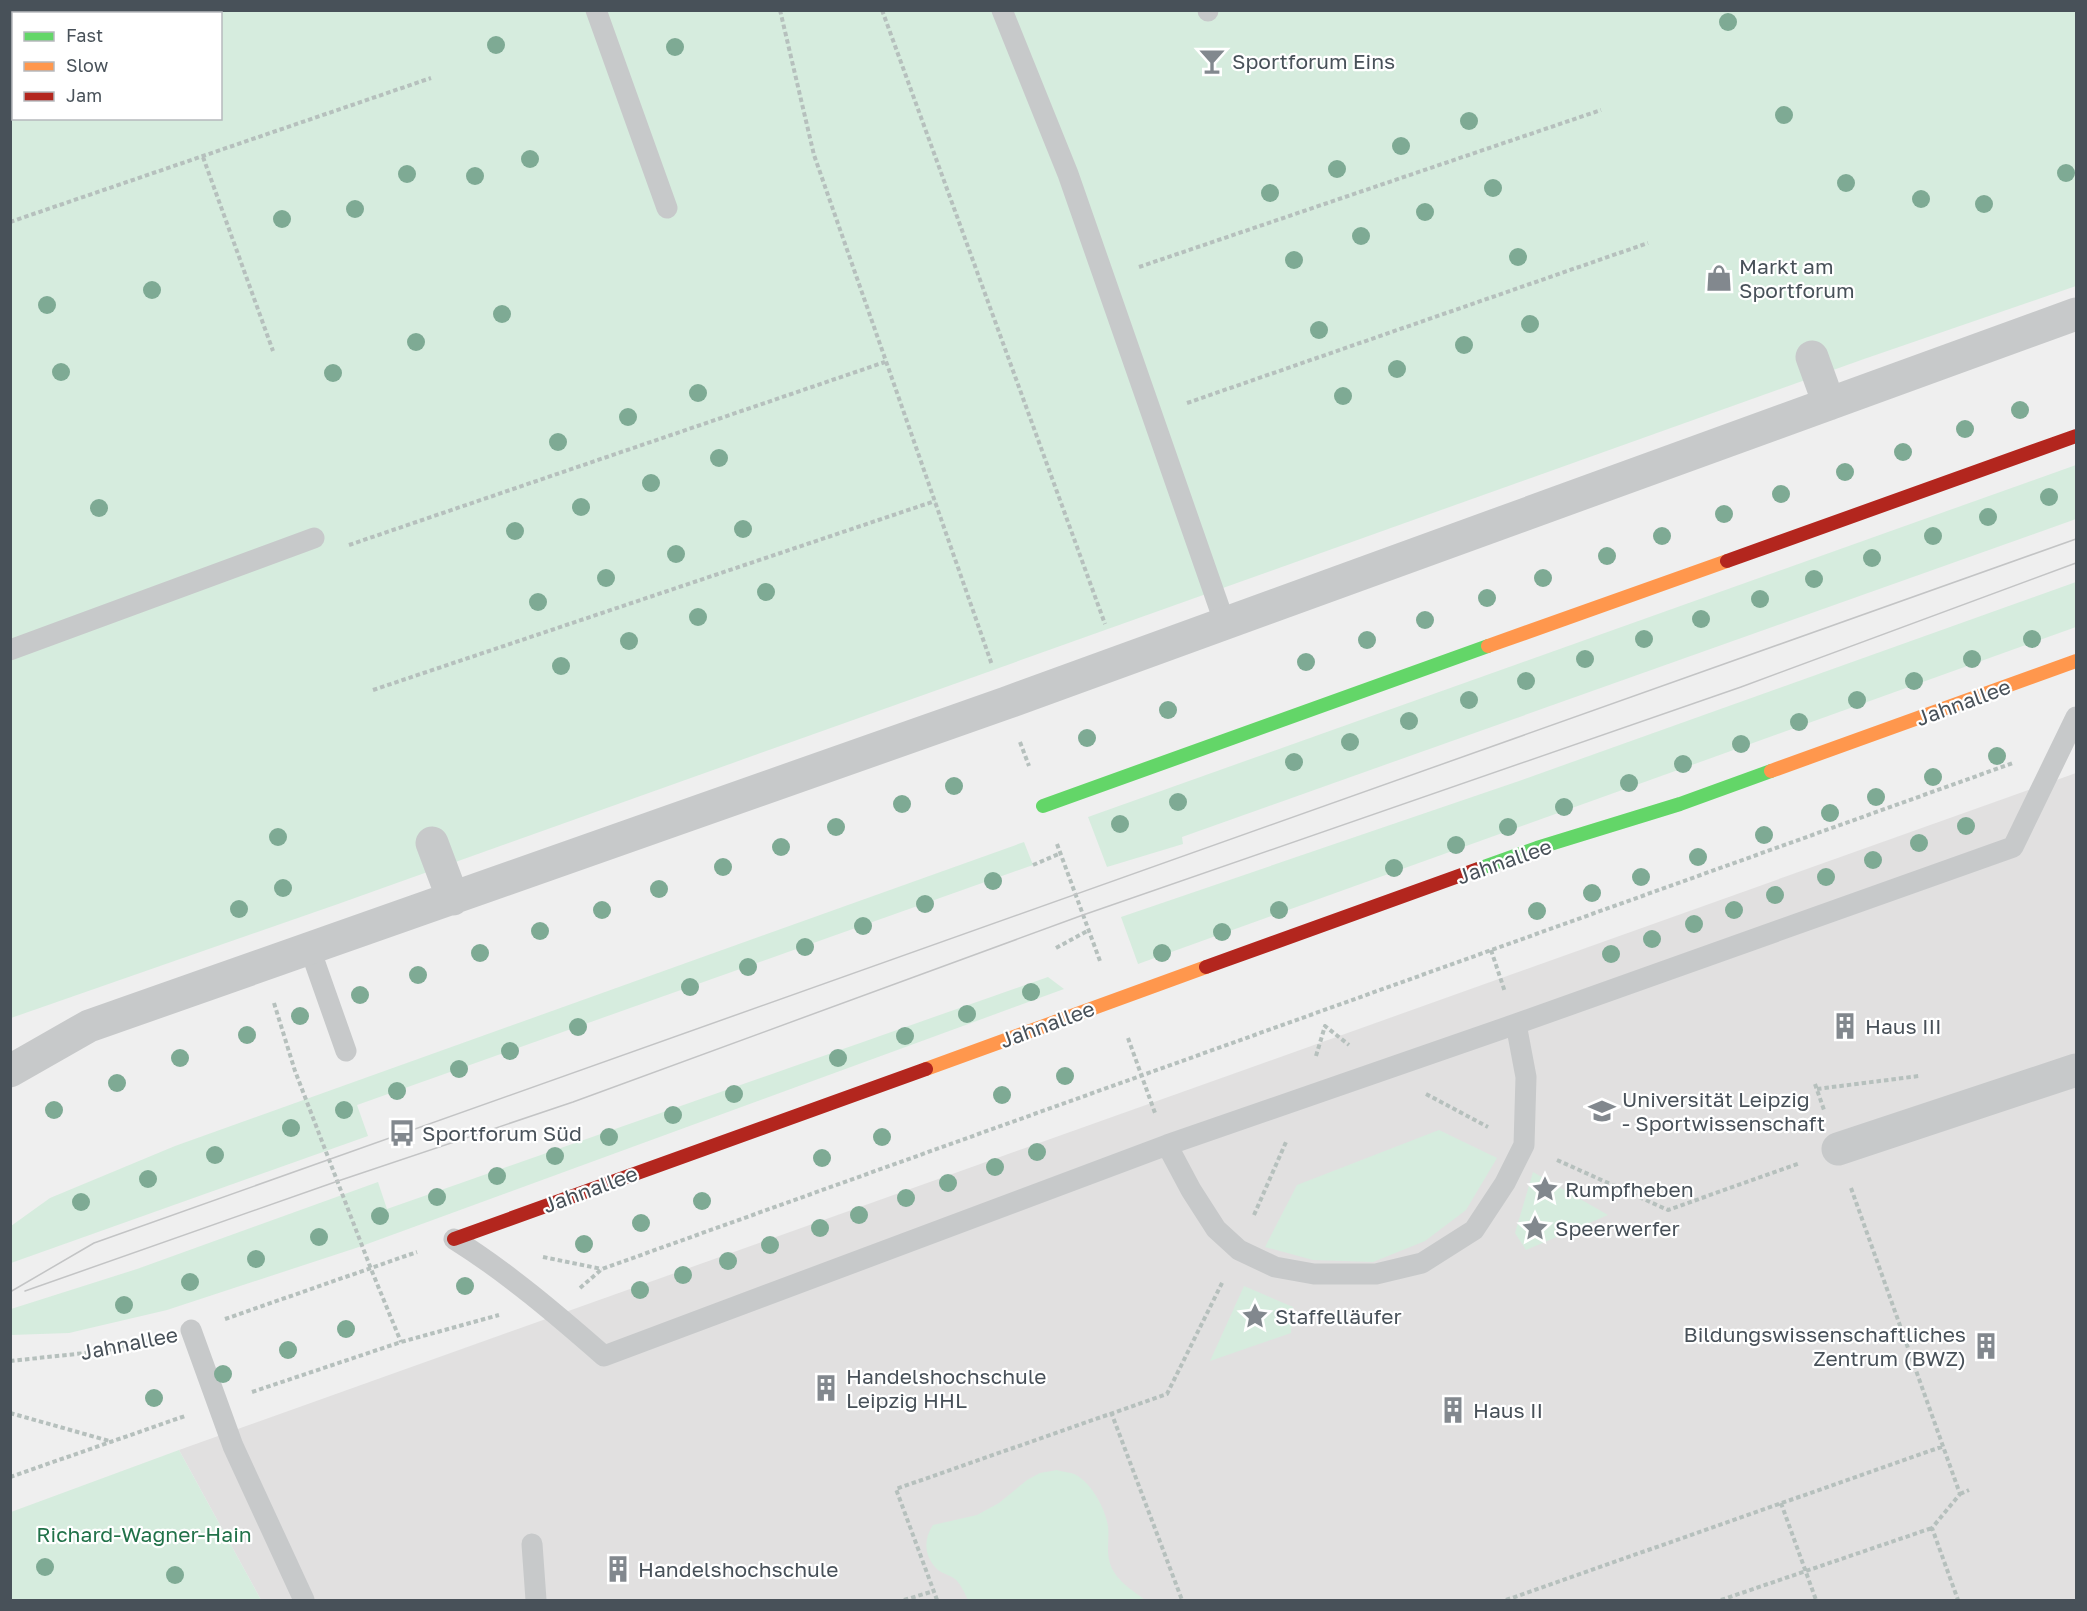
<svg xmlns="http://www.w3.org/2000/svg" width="2087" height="1611" viewBox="0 0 2087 1611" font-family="'Golos Text',sans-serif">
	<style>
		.education { fill: #e1e0e0 }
		.green { fill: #d6ecde; fill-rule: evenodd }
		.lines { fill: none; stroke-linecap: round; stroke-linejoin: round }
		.path { stroke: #b6c0bd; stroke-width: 4; stroke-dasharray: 4.5 3; stroke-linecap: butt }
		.lane { stroke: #c7c9ca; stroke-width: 21 }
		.street { stroke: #c7c9ca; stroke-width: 33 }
		.fast { stroke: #63d668; stroke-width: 14 }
		.slow { stroke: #ff974d; stroke-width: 14 }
		.jam { stroke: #b3261e; stroke-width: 14 }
		.tram { stroke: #c3c4c5; stroke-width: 1.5 }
		.tree { fill: #7eaa94 }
		.labels { text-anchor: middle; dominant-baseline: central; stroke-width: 4.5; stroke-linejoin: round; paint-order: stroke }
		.poi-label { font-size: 21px; fill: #485159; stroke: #fff; text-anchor: start }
		.street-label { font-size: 21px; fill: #485159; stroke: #fff }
		.park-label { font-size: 21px; fill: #217249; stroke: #fff }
	</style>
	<rect width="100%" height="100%" fill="#efefef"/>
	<!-- education -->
	<path class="education" d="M 2076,773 L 2076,1600 L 261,1600 L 179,1450 Z"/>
	<!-- green -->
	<path class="green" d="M 10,11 L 2076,11 L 2076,286 L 1864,359 L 338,904 L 11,1018 ZM 14,14 L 220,14 L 220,118 L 14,118 Z
		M 2076,465 L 2076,519 L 1182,837 L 1183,844 L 1107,867 L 1088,817 Z
		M 2076,582 L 2076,627 L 1138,964 L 1121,917 L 1519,781 Z
		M 1024,842 L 1033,865 L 357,1105 L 368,1136 L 11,1263 L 11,1226 L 50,1198 L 175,1146 Z
		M 1048,977 L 1064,989 L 359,1247 L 167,1310 L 69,1333 L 11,1335 L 11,1309 L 137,1269 L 378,1182 L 387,1209 Z
		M 1439,1130 L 1497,1158 L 1466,1210 L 1425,1241 L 1373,1262 L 1313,1260 L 1265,1247 L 1297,1185 Z
		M 1533,1172 L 1608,1215 L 1526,1250 L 1515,1233 Z
		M 1244,1286 L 1293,1307 L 1291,1333 L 1210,1361 Z
		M 179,1450 L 261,1600 L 11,1600 L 11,1512 Z
		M 1057,1470 C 1063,1472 1071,1472 1076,1475 C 1092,1484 1105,1508 1108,1526 C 1110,1542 1104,1555 1114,1572 C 1121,1584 1135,1592 1145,1600 L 968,1600 C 965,1594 961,1584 955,1579 C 950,1575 943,1574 938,1570 C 924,1557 923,1540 933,1525 L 977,1515 L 999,1503 L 1027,1480 L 1040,1473 Z"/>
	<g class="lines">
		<!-- path -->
		<path class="path" d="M 780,10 L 814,155 L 992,665
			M 882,10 L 1105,624
			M 203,157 L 273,351
			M 10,222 L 431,78
			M 1139,267 L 1601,110
			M 1187,403 L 1648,243
			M 349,545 L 885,362
			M 373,690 L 935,501
			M 1020,742 L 1029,766
			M 1057,844 L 1100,961
			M 1033,865 L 1061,853
			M 1056,948 L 1089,930
			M 1491,950 L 1505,992
			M 274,1003 L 295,1071 L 371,1269 L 401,1342
			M 1128,1038 L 1155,1113
			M 1316,1056 L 1325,1026 L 1349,1045
			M 1815,1084 L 1824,1110
			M 1817,1089 L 1919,1076
			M 1426,1094 L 1488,1127
			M 1557,1160 L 1668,1210 L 1800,1163
			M 1851,1188 L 1960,1494 L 1932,1528 L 1958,1600
			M 1254,1215 L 1286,1142
			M 543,1257 L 602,1269
			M 580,1288 L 602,1269 L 2013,763
			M 225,1319 L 417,1252
			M 10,1361 L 104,1351 L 158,1338
			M 252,1392 L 401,1342 L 499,1315
			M 1111,1412 L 1182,1600
			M 10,1413 L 113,1442
			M 10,1477 L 185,1416
			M 1960,1494 L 1969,1490
			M 1781,1503 L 1816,1600
			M 904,1600 L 934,1591
			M 937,1600 L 896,1489 L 1167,1394 L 1223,1281
			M 1506,1600 L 1944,1446
			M 1721,1600 L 1932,1528"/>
		<!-- lane -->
		<path class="lane" d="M 596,10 L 667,208
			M 1002,10 L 1068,174 L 1225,624
			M 1208,10 L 1208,11
			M 10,650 L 314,538
			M 310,949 L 346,1051
			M 1167,1145 L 1191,1190 L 1216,1229 L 1239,1250 L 1275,1267 L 1314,1274 L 1376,1274 L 1422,1263 L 1474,1230 L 1505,1183 L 1524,1145 L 1526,1077 L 1516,1024
			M 454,1239 C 508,1273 556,1314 604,1356 L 1167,1145 L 1516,1024 L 2013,847 L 2076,717
			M 191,1330 L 233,1446 L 304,1600
			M 532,1544 L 536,1600"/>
		<!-- street -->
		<path class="street" d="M 1812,357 L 1829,404
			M 432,843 L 453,899
			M 10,1071 L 89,1026 L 1006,703 L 2076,314
			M 1838,1149 L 2076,1070"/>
		<!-- fast -->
		<path class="fast" d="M 1043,806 L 1488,646
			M 1478,869 L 1537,848 L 1680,804 L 1771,771"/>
		<!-- slow -->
		<path class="slow" d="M 1488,646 L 1727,561
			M 1771,771 L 2076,661
			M 926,1069 L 1206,967"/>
		<!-- jam -->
		<path class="jam" d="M 1727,561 L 2076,436
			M 1206,967 L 1478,869
			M 454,1239 L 926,1069"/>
		<!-- tram -->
		<path class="tram" d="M 25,1291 L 338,1181 L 573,1102 L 1083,915 L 1741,687 L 2076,563
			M 10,1292 L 94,1243 L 2076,539"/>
	</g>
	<!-- trees -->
	<g class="tree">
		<circle cx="1728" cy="22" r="9"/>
		<circle cx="496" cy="45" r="9"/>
		<circle cx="675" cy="47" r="9"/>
		<circle cx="1784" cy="115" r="9"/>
		<circle cx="1469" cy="121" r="9"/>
		<circle cx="1401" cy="146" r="9"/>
		<circle cx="530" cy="159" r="9"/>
		<circle cx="1337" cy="169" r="9"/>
		<circle cx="2066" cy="173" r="9"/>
		<circle cx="407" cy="174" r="9"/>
		<circle cx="475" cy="176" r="9"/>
		<circle cx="1846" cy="183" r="9"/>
		<circle cx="1493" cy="188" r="9"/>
		<circle cx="1270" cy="193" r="9"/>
		<circle cx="1921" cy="199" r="9"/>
		<circle cx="1984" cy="204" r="9"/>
		<circle cx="355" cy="209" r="9"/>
		<circle cx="1425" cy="212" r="9"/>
		<circle cx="282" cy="219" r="9"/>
		<circle cx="1361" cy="236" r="9"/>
		<circle cx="1518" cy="257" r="9"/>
		<circle cx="1294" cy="260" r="9"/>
		<circle cx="152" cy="290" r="9"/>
		<circle cx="47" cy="305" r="9"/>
		<circle cx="502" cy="314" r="9"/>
		<circle cx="1530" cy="324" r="9"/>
		<circle cx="1319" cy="330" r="9"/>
		<circle cx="416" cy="342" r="9"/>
		<circle cx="1464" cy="345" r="9"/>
		<circle cx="1397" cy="369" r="9"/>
		<circle cx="61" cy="372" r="9"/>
		<circle cx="333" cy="373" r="9"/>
		<circle cx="698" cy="393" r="9"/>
		<circle cx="1343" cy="396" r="9"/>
		<circle cx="2020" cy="410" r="9"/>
		<circle cx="628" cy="417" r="9"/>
		<circle cx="1965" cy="429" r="9"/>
		<circle cx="558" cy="442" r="9"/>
		<circle cx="1903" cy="452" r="9"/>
		<circle cx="719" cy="458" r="9"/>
		<circle cx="1845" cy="472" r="9"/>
		<circle cx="651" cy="483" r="9"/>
		<circle cx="1781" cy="494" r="9"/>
		<circle cx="2049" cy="497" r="9"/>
		<circle cx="581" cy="507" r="9"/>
		<circle cx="99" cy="508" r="9"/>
		<circle cx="1724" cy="514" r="9"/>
		<circle cx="1988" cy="517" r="9"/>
		<circle cx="743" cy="529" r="9"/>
		<circle cx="515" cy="531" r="9"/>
		<circle cx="1662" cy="536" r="9"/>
		<circle cx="1933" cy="536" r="9"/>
		<circle cx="676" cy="554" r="9"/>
		<circle cx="1607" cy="556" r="9"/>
		<circle cx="1872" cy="558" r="9"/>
		<circle cx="606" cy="578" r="9"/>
		<circle cx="1543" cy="578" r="9"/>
		<circle cx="1814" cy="579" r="9"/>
		<circle cx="766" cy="592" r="9"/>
		<circle cx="1487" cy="598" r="9"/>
		<circle cx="1760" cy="599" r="9"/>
		<circle cx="538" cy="602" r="9"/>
		<circle cx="698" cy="617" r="9"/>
		<circle cx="1701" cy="619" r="9"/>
		<circle cx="1425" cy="620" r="9"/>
		<circle cx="1644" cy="639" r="9"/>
		<circle cx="2032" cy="639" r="9"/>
		<circle cx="1367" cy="640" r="9"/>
		<circle cx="629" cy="641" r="9"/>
		<circle cx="1585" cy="659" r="9"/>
		<circle cx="1972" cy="659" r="9"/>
		<circle cx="1306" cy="662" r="9"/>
		<circle cx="561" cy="666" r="9"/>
		<circle cx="1526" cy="681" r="9"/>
		<circle cx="1914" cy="681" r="9"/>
		<circle cx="1469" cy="700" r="9"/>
		<circle cx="1857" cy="700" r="9"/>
		<circle cx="1168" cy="710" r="9"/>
		<circle cx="1409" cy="721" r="9"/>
		<circle cx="1799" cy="722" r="9"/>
		<circle cx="1087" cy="738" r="9"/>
		<circle cx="1350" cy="742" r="9"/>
		<circle cx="1741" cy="744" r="9"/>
		<circle cx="1997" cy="756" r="9"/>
		<circle cx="1294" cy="762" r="9"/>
		<circle cx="1683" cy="764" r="9"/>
		<circle cx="1933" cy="777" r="9"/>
		<circle cx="1629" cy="783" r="9"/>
		<circle cx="954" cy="786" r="9"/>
		<circle cx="1876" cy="797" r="9"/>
		<circle cx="1178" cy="802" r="9"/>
		<circle cx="902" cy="804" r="9"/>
		<circle cx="1564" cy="807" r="9"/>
		<circle cx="1830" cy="813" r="9"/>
		<circle cx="1120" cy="824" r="9"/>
		<circle cx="1966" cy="826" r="9"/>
		<circle cx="836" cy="827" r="9"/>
		<circle cx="1508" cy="827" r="9"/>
		<circle cx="1764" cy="835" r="9"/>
		<circle cx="278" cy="837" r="9"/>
		<circle cx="1919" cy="843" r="9"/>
		<circle cx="1456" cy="845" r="9"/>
		<circle cx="781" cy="847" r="9"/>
		<circle cx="1698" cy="857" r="9"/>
		<circle cx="1873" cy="860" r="9"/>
		<circle cx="723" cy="867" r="9"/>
		<circle cx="1394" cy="868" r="9"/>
		<circle cx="1641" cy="877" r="9"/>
		<circle cx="1826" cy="877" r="9"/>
		<circle cx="993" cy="881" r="9"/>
		<circle cx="283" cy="888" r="9"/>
		<circle cx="659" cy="889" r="9"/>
		<circle cx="1592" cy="893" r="9"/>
		<circle cx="1775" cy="895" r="9"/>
		<circle cx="925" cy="904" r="9"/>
		<circle cx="239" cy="909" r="9"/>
		<circle cx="602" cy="910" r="9"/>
		<circle cx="1279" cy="910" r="9"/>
		<circle cx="1734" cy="910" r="9"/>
		<circle cx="1537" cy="911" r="9"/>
		<circle cx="1694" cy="924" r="9"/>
		<circle cx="863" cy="926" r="9"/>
		<circle cx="540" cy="931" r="9"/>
		<circle cx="1222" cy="932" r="9"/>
		<circle cx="1652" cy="939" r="9"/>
		<circle cx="805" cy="947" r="9"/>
		<circle cx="480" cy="953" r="9"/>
		<circle cx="1162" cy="953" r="9"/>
		<circle cx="1611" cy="954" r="9"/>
		<circle cx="748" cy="967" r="9"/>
		<circle cx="418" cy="975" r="9"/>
		<circle cx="690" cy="987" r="9"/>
		<circle cx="1031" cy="992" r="9"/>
		<circle cx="360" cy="995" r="9"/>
		<circle cx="967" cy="1014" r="9"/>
		<circle cx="300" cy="1016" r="9"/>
		<circle cx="578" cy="1027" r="9"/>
		<circle cx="247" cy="1035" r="9"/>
		<circle cx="905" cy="1036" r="9"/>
		<circle cx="510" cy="1051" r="9"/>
		<circle cx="180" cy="1058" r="9"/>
		<circle cx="838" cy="1058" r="9"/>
		<circle cx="459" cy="1069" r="9"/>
		<circle cx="1065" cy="1076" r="9"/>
		<circle cx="117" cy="1083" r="9"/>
		<circle cx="397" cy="1091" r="9"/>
		<circle cx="734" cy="1094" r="9"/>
		<circle cx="1002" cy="1095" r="9"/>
		<circle cx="54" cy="1110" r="9"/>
		<circle cx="344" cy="1110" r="9"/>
		<circle cx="673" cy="1115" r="9"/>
		<circle cx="291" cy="1128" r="9"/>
		<circle cx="609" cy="1137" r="9"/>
		<circle cx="882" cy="1137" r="9"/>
		<circle cx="1037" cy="1152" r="9"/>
		<circle cx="215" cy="1155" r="9"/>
		<circle cx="555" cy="1156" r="9"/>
		<circle cx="822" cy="1158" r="9"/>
		<circle cx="995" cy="1167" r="9"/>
		<circle cx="497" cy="1176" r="9"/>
		<circle cx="148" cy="1179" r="9"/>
		<circle cx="948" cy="1183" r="9"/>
		<circle cx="437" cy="1197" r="9"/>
		<circle cx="906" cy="1198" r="9"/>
		<circle cx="702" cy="1201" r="9"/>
		<circle cx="81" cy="1202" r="9"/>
		<circle cx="859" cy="1215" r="9"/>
		<circle cx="380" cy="1216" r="9"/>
		<circle cx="641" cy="1223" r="9"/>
		<circle cx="820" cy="1228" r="9"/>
		<circle cx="319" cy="1237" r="9"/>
		<circle cx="584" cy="1244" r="9"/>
		<circle cx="770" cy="1245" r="9"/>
		<circle cx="256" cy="1259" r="9"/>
		<circle cx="728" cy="1261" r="9"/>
		<circle cx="683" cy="1275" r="9"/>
		<circle cx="190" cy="1282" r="9"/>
		<circle cx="465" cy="1286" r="9"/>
		<circle cx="640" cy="1290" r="9"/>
		<circle cx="124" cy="1305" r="9"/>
		<circle cx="346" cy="1329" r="9"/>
		<circle cx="288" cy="1350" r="9"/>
		<circle cx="223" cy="1374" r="9"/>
		<circle cx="154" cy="1398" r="9"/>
		<circle cx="45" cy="1567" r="9"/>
		<circle cx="175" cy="1575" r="9"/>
	</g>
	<!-- icons -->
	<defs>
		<symbol id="bar-bare" viewBox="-9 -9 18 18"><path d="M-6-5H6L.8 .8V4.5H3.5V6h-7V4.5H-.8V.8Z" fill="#82888e" stroke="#fff" stroke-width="2.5" paint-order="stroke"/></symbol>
		<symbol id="shop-bare" viewBox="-9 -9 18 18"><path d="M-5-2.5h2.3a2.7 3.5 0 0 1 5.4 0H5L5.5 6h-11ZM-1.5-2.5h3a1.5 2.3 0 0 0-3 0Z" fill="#82888e" stroke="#fff" stroke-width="2.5" paint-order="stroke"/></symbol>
		<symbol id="building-bare" viewBox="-9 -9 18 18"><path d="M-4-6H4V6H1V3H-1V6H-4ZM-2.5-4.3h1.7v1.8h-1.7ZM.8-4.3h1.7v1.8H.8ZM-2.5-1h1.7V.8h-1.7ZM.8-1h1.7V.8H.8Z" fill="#82888e" stroke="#fff" stroke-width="2.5" paint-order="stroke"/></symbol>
		<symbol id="university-bare" viewBox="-9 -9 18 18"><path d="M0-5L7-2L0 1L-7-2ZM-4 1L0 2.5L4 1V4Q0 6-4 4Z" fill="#82888e" stroke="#fff" stroke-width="2.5" paint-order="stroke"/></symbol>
		<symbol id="bus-bare" viewBox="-9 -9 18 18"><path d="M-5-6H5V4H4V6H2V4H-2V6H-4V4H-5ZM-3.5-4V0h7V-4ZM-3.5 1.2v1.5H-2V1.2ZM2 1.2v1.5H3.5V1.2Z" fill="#82888e" stroke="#fff" stroke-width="2.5" paint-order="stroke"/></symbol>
		<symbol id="sight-bare" viewBox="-9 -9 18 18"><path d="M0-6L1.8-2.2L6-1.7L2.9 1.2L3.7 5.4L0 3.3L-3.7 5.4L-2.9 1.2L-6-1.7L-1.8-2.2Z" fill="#82888e" stroke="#fff" stroke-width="2.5" paint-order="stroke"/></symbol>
	</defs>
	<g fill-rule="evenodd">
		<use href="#bar-bare" x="1193" y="42" width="38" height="38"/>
		<use href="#shop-bare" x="1700" y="259" width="38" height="38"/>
		<use href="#building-bare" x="1826" y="1007" width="38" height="38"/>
		<use href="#university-bare" x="1583" y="1092" width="38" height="38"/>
		<use href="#bus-bare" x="383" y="1114" width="38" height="38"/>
		<use href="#sight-bare" x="1526" y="1170" width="38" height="38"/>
		<use href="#sight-bare" x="1516" y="1209" width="38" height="38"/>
		<use href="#sight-bare" x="1236" y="1297" width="38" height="38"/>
		<use href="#building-bare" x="1967" y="1327" width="38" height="38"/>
		<use href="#building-bare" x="807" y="1369" width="38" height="38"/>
		<use href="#building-bare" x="1434" y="1391" width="38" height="38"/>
		<use href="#building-bare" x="599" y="1550" width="38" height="38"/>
	</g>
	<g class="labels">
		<!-- poi labels -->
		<g class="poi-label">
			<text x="1232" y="61">Sportforum Eins</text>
			<text x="1739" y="266">Markt am<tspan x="1739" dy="24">Sportforum</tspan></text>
			<text x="1865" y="1026">Haus III</text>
			<text x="1622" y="1099">Universität Leipzig<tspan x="1622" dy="24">- Sportwissenschaft</tspan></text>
			<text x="422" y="1133">Sportforum Süd</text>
			<text x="1565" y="1189">Rumpfheben</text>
			<text x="1555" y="1228">Speerwerfer</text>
			<text x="1275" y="1316">Staffelläufer</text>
			<text x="1966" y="1334" text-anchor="end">Bildungswissenschaftliches<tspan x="1966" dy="24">Zentrum (BWZ)</tspan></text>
			<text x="846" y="1376">Handelshochschule<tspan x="846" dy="24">Leipzig HHL</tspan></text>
			<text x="1473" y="1410">Haus II</text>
			<text x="638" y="1569">Handelshochschule</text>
		</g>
		<!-- street labels -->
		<g class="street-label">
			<text transform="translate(1963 702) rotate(-20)">Jahnallee</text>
			<text transform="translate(1504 861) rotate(-19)">Jahnallee</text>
			<text transform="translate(1047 1024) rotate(-20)">Jahnallee</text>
			<text transform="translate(590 1189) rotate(-20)">Jahnallee</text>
			<text transform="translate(129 1343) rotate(-11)">Jahnallee</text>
		</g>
		<!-- park labels -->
		<g class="park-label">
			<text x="144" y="1534">Richard-Wagner-Hain</text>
		</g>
	</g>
	<!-- border -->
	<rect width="2087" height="1611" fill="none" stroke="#485159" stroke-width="24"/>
	<!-- legend -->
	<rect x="12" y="12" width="210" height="108" fill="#ffffff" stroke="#b6b9bd" stroke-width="1.5"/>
	<rect x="24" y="32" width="30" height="9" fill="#63d668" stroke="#b6b9bd" stroke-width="1.5"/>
	<text x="66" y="42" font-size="18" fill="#485159">Fast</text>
	<rect x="24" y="62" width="30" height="9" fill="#ff974d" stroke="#b6b9bd" stroke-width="1.5"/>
	<text x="66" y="72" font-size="18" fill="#485159">Slow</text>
	<rect x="24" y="92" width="30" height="9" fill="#b3261e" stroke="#b6b9bd" stroke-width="1.5"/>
	<text x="66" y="102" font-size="18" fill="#485159">Jam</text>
</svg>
